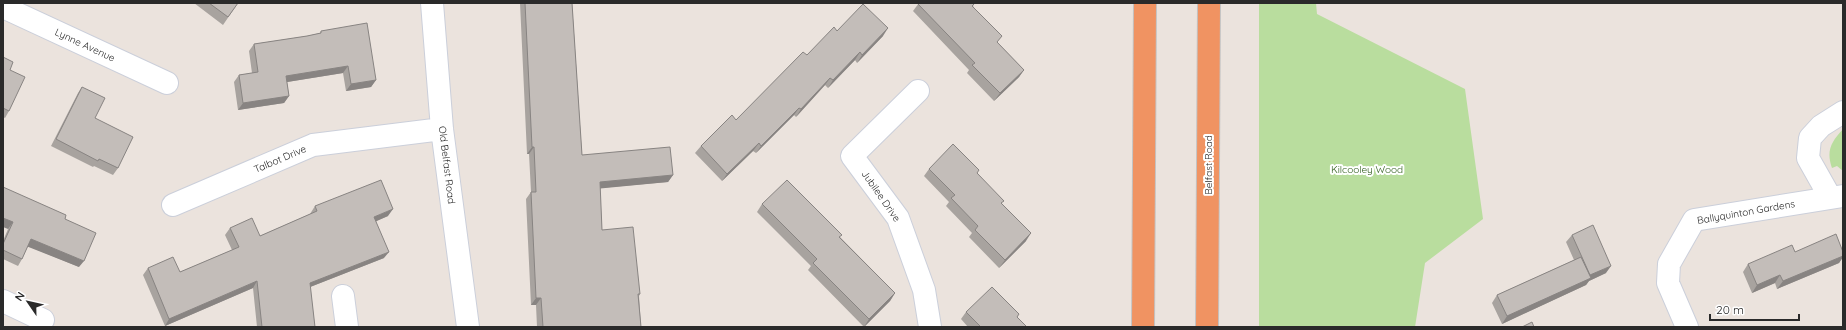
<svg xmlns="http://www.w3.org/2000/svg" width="1846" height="330" viewBox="0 0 1846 330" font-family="Quicksand,sans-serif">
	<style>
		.green { fill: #b9dd9e }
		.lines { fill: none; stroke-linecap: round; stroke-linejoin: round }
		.minor-casing { stroke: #cbcfda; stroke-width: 24 }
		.highway-casing { stroke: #c3c3c3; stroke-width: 24 }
		.minor { stroke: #fff; stroke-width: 22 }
		.highway { stroke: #f09362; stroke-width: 22 }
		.wall { fill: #a8a39f }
		.shaded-wall { fill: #888482 }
		.building { fill: #c3bdb9; stroke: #888482 }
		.labels { text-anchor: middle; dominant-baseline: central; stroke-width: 4; stroke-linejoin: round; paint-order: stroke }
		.street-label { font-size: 10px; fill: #2a2a2a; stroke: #fff }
		.park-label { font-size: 10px; fill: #336020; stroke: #fff }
	</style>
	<rect width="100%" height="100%" fill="#ebe3dd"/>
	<!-- green -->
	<path class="green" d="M 1259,3 L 1316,3 L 1317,14 L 1465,89 L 1483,219 L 1425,263 L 1415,327 L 1259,327 Z
		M 1843,129 L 1843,171 L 1837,166 L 1832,168 C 1826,151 1831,142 1843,129 Z"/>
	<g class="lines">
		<defs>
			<path id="minor" d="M 432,3 L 442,129 L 468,327
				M 3,7 L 167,83
				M 918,91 L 852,156 L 898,218 L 924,290 L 930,327
				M 1830,197 L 1808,158 L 1810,138 L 1821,126 L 1843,112
				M 173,205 L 313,145 L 442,129
				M 343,296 L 347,327
				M 3,301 L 43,320
				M 1687,327 L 1668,283 L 1669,264 L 1694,220 L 1843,196"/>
			<path id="highway" d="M 1143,327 L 1145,3
				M 1207,327 L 1209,3"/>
		</defs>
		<!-- minor casing -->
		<use href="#minor" class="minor-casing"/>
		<!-- highway casing -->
		<use href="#highway" class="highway-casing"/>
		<!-- minor -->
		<use href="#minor" class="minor"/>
		<!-- highway -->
		<use href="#highway" class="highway"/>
	</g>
	<!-- wall -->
	<path class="wall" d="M 194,3 L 238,3 L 223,25 Z
		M 520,3 L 572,3 L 582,155 L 673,175 L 668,182 L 600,188 L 602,230 L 640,294 L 639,296 L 641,327 L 537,327 L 536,305 L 531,305 L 526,199 L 531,192 L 529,154 L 527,154 Z
		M 919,3 L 975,3 L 973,6 L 998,43 L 1024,70 L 1019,77 L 994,101 L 967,73 L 969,70 L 913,11 Z
		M 321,31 L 376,80 L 371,87 L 346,91 L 343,73 L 287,82 L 289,96 L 284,103 L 238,110 L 234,82 L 239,75 L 252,73 L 249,51 L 254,44 L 307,36 L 320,33 Z
		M 837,31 L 883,36 L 857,63 L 855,60 L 828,88 L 825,85 L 796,117 L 794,115 L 756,153 L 753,151 L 722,181 L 695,153 L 701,146 L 736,120 L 807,55 Z
		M 3,57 L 10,70 L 9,111 L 5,118 L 3,117 Z
		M 82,87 L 95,118 L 118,168 L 113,175 L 94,166 L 93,167 L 51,146 L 78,93 Z
		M 929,169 L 977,173 L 1002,204 L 1026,241 L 999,268 L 969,237 L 972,233 L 946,206 L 949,202 L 924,176 Z
		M 3,187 L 65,219 L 79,267 L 28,246 L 22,259 L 18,266 L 3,259 L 3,241 L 8,229 Z
		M 762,204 L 840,237 L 895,293 L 890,301 L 864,327 L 808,270 L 811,266 L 757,212 Z
		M 315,206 L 388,216 L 376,221 L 384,258 L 310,287 L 315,327 L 257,327 L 253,288 L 165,326 L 143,275 L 148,268 L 180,272 L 232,250 L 225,235 L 230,228 L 260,236 L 310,214 Z
		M 1572,235 L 1606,273 L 1589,281 L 1586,285 L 1502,324 L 1492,303 L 1497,295 L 1574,260 L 1566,242 Z
		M 1795,252 L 1843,252 L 1843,257 L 1839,263 L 1777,289 L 1775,283 L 1752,293 L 1743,272 L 1748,264 Z
		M 966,312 L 1019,314 L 1017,317 L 1027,327 L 968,327 L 961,319 Z"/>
	<!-- shaded-wall -->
	<path class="shaded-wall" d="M 888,28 L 883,36 L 857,63 L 862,55 Z
		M 860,52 L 855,60 L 828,88 L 833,80 Z
		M 348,66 L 343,73 L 281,83 L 286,76 Z
		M 1024,70 L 1019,77 L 994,101 L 1000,93 Z
		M 830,78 L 825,85 L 796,117 L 801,109 Z
		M 376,80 L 371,87 L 346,91 L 351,84 Z
		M 289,96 L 284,103 L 238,110 L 243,103 Z
		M 799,108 L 794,115 L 756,153 L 761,146 Z
		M 759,143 L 753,151 L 722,181 L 727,174 Z
		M 532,147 L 534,147 L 529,154 L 527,154 Z
		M 673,175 L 668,182 L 595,189 L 600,182 Z
		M 393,209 L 388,216 L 370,224 L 374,217 Z
		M 3,218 L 13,222 L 8,229 L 3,227 Z
		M 1031,233 L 1026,241 L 999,268 L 1005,260 Z
		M 31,239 L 84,261 L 79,267 L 26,246 Z
		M 389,252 L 384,258 L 305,289 L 310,283 Z
		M 1843,256 L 1843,257 L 1839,263 L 1777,289 L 1783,281 Z
		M 1611,266 L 1606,273 L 1589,281 L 1586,285 L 1502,324 L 1507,316 L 1590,275 Z
		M 1780,275 L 1775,283 L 1752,293 L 1757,285 Z
		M 257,281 L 253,288 L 165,326 L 169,319 Z
		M 895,293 L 890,301 L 864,327 L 869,319 Z
		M 536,298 L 541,298 L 536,305 L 531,305 Z"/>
	<!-- building -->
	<path class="building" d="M 209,3 L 238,3 L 228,17 Z
		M 525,3 L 572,3 L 582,155 L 670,147 L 673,175 L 600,182 L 602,230 L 633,227 L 640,294 L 638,294 L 641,327 L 543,327 L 541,298 L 536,298 L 531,192 L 536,192 L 534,147 L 532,147 Z
		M 919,3 L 975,3 L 972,6 L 1002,36 L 997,42 L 1024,70 L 1000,93 L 972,65 L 975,63 L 918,4 Z
		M 863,4 L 888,28 L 862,55 L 860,52 L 833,80 L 830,78 L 801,109 L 799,108 L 761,146 L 759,143 L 727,174 L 701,146 L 732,115 L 736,120 L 803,52 L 807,55 L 834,27 L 837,31 Z
		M 367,23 L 376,80 L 351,84 L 348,66 L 286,76 L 289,96 L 243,103 L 239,75 L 258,72 L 254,44 L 307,36 L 321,33 L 321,31 Z
		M 3,57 L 13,62 L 10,70 L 25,77 L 9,111 L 3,108 Z
		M 82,87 L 105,98 L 95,118 L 133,137 L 118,168 L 99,159 L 98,161 L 56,139 Z
		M 953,144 L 979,170 L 977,173 L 1004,201 L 1001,203 L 1031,233 L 1005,260 L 975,230 L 978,226 L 951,198 L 955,195 L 929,169 Z
		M 381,180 L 393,209 L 374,217 L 389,252 L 310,283 L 315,327 L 262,327 L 257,281 L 169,319 L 148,268 L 173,257 L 180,272 L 239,247 L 230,228 L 252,218 L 260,236 L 317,211 L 315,206 Z
		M 787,180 L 842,235 L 839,237 L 895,293 L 869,319 L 813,263 L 817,259 L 762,204 Z
		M 3,187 L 66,215 L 65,219 L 96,233 L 84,261 L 31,239 L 22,259 L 3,250 L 3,244 L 13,222 L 3,218 Z
		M 1593,225 L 1611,266 L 1590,275 L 1572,235 Z
		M 1836,234 L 1843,252 L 1843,256 L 1783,281 L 1780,275 L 1757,285 L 1748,264 L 1792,245 L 1795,252 Z
		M 1581,257 L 1591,278 L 1507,316 L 1497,295 Z
		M 992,287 L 1019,314 L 1017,317 L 1027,327 L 981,327 L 966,312 Z
		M 1532,322 L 1534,327 L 1522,327 Z"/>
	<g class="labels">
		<!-- street labels -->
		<g class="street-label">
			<text transform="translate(85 45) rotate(25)">Lynne Avenue</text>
			<text transform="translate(280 159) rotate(-23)">Talbot Drive</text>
			<text transform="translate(447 165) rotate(83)">Old Belfast Road</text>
			<text transform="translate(1208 165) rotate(-90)">Belfast Road</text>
			<text transform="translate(881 196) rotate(55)">Jubilee Drive</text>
			<text transform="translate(1746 212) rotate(-10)">Ballyquinton Gardens</text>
		</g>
		<!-- park labels -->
		<g class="park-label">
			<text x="1367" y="169">Kilcooley Wood</text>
		</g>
	</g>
	<!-- border -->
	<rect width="1846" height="330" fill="none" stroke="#2a2a2a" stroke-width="8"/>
	<!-- north arrow -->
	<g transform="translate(28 302) rotate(304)" stroke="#ffffff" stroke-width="3" paint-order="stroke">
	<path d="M0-3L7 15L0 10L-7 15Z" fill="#2a2a2a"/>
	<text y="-6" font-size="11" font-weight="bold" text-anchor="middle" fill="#2a2a2a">N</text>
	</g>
	<!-- scale -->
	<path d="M1710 314v6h89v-6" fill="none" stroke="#2a2a2a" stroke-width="2"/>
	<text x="1716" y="314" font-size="12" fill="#2a2a2a" stroke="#ffffff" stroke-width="3" paint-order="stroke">20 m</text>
</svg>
